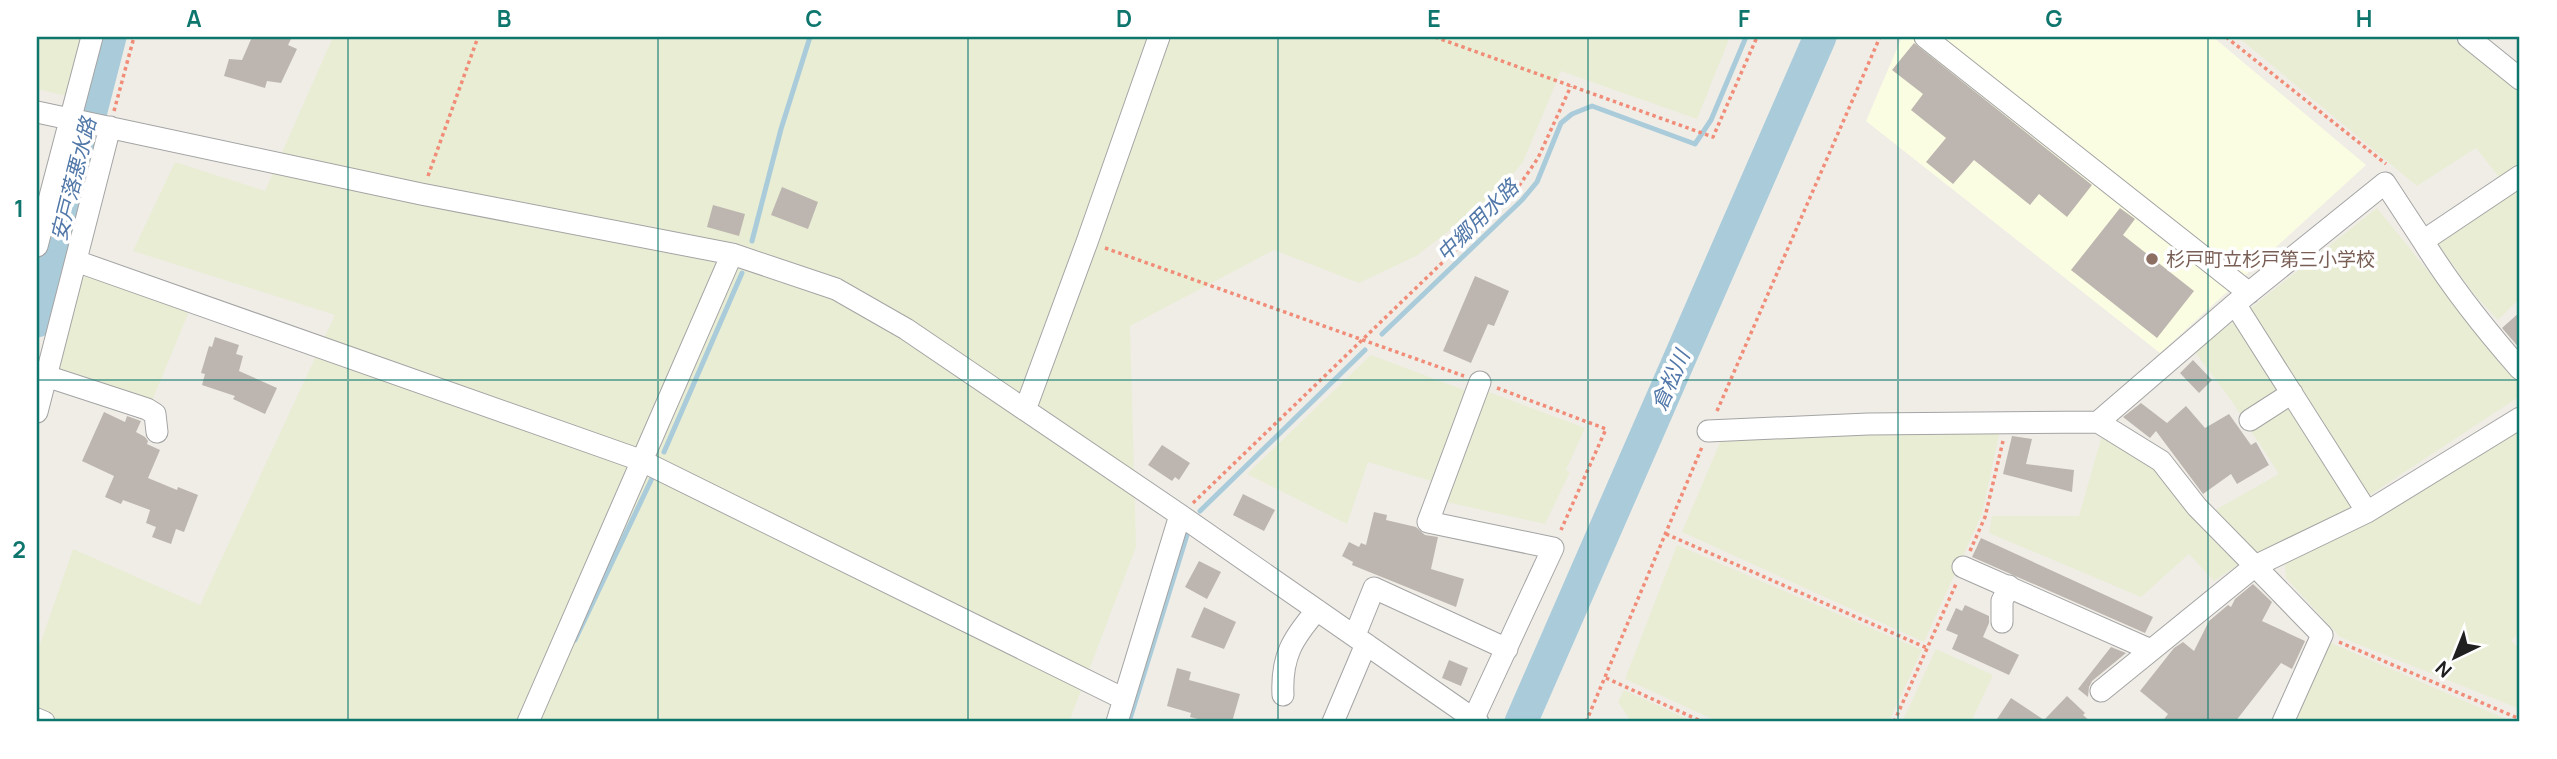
<svg xmlns="http://www.w3.org/2000/svg" width="2557" height="759" viewBox="0 0 2557 759" font-family="Manrope,'Noto Sans JP',sans-serif">
	<style>
		.education { fill: #fbfde2 }
		.farmland { fill: #e9edd4 }
		.lines { fill: none; stroke-linecap: round; stroke-linejoin: round }
		.stream { stroke: #aaccda; stroke-width: 5 }
		.river { stroke: #aaccda; stroke-width: 33 }
		.building { fill: #bdb6b0 }
		.minor-casing { stroke: #a4a4a4; stroke-width: 23 }
		.path { stroke: #f08c77; stroke-width: 3.5; stroke-dasharray: 3.5 3.5; stroke-linecap: butt }
		.minor { stroke: #fff; stroke-width: 21 }
		.grid { fill: none; stroke: #0f766e; stroke-width: 2; stroke-opacity: 0.55 }
		.education-dot { fill: #8d6e63; stroke: #fff; stroke-width: 2.5 }
		.labels { text-anchor: middle; dominant-baseline: central; stroke-width: 7; stroke-linejoin: round; paint-order: stroke }
		.education-label { font-size: 19px; fill: #785e54; stroke: #fff; text-anchor: start }
		.water-label { font-size: 21px; font-style: italic; fill: #5278a9; stroke: #fff }
		.neatline { fill: none; stroke: #0f766e; stroke-width: 2.5 }
		.grid-label { font-size: 23px; text-anchor: middle; font-weight: bold; fill: #0f766e }
	</style>
	<rect width="100%" height="100%" fill="#f0ede7"/>
	<!-- education -->
	<path class="education" d="M 1902,37 L 2213,37 L 2366,165 L 2160,353 L 1866,121 Z"/>
	<!-- farmland -->
	<path class="farmland" d="M 37,37 L 86,37 L 70,97 L 37,89 Z
		M 333,37 L 1730,37 L 1697,119 L 1561,71 L 1523,162 L 1495,196 L 1416,256 L 1359,283 L 1274,250 L 1130,326 L 1136,547 L 1069,722 L 37,722 L 37,653 L 73,549 L 200,605 L 335,315 L 133,251 L 175,162 L 265,191 Z
		M 2238,37 L 2451,37 L 2520,93 L 2520,298 L 2498,320 L 2473,293 L 2435,240 L 2510,191 L 2476,148 L 2417,186 Z
		M 2377,208 L 2457,307 L 2520,375 L 2520,396 L 2344,512 L 2254,556 L 2210,513 L 2279,474 L 2233,403 L 2195,352 Z
		M 90,274 L 190,309 L 152,401 L 59,372 L 56,365 L 80,279 Z
		M 1371,355 L 1472,393 L 1438,483 L 1368,462 L 1347,524 L 1247,474 Z
		M 1486,391 L 1585,428 L 1566,470 L 1570,472 L 1545,524 L 1442,501 Z
		M 2520,423 L 2520,631 L 2511,641 L 2520,648 L 2520,709 L 2340,637 L 2286,578 L 2285,564 L 2414,493 Z
		M 2000,430 L 1982,514 L 1924,642 L 1682,532 L 1721,440 Z
		M 2103,432 L 2155,461 L 2241,563 L 2214,581 L 2189,554 L 2141,597 L 1989,533 L 1992,516 L 2079,516 Z
		M 1677,545 L 1922,650 L 1889,722 L 1719,722 L 1625,679 Z
		M 2329,642 L 2513,722 L 2293,722 Z
		M 1936,649 L 1993,675 L 1971,722 L 1902,722 Z
		M 1624,690 L 1694,722 L 1631,722 L 1618,702 Z"/>
	<g class="lines">
		<!-- stream -->
		<path class="stream" d="M 752,241 L 781,129 L 810,37
			M 1382,334 L 1522,200 L 1537,182 L 1561,123 L 1572,114 L 1592,106 L 1695,144 L 1711,120 L 1746,37
			M 664,452 L 742,273
			M 1200,511 L 1365,350
			M 575,640 L 655,472
			M 1129,722 L 1187,535"/>
		<!-- river -->
		<path class="river" d="M 37,321 L 110,37
			M 1521,722 L 1820,37"/>
	</g>
	<!-- building -->
	<path class="building" d="M 252,37 L 292,37 L 288,45 L 297,49 L 281,83 L 267,81 L 265,88 L 224,76 L 229,59 L 242,60 Z
		M 1914,43 L 2092,185 L 2067,217 L 2039,194 L 2030,205 L 1974,160 L 1953,184 L 1926,162 L 1946,138 L 1911,110 L 1923,94 L 1892,70 Z
		M 782,187 L 818,202 L 808,229 L 771,215 Z
		M 713,205 L 745,214 L 739,236 L 707,227 Z
		M 2120,208 L 2135,219 L 2123,235 L 2194,291 L 2157,338 L 2071,270 Z
		M 1475,276 L 1509,291 L 1494,326 L 1488,324 L 1471,363 L 1443,351 Z
		M 2520,312 L 2520,349 L 2502,328 Z
		M 215,337 L 239,345 L 236,354 L 243,356 L 239,371 L 277,388 L 265,414 L 233,399 L 235,396 L 202,385 L 205,374 L 201,373 L 209,346 L 212,347 Z
		M 2193,360 L 2212,380 L 2199,393 L 2180,373 Z
		M 2141,403 L 2167,423 L 2186,406 L 2205,428 L 2229,414 L 2251,445 L 2256,442 L 2269,465 L 2237,484 L 2231,474 L 2203,494 L 2156,431 L 2150,438 L 2123,417 Z
		M 104,412 L 125,422 L 127,416 L 141,421 L 136,432 L 145,437 L 148,441 L 147,444 L 160,450 L 148,478 L 177,490 L 178,487 L 198,495 L 184,532 L 176,529 L 171,544 L 152,537 L 156,527 L 146,523 L 150,510 L 123,500 L 121,504 L 105,497 L 114,476 L 82,461 Z
		M 2012,436 L 2032,439 L 2026,464 L 2074,470 L 2072,492 L 2003,474 Z
		M 1162,445 L 1190,463 L 1179,480 L 1175,477 L 1172,481 L 1148,465 Z
		M 1243,494 L 1275,510 L 1264,531 L 1233,515 Z
		M 1374,512 L 1387,515 L 1386,520 L 1416,527 L 1425,535 L 1438,537 L 1431,569 L 1464,579 L 1456,607 L 1352,565 L 1353,562 L 1342,556 L 1349,542 L 1359,547 L 1361,543 L 1366,545 Z
		M 1981,538 L 2153,617 L 2145,633 L 1972,557 Z
		M 1199,561 L 1221,572 L 1207,599 L 1185,587 Z
		M 2253,584 L 2272,602 L 2262,621 L 2305,641 L 2292,669 L 2281,663 L 2235,722 L 2162,722 L 2168,714 L 2140,691 L 2174,648 L 2183,642 L 2194,651 L 2209,621 L 2228,605 L 2231,607 L 2235,599 Z
		M 1965,605 L 1989,616 L 1989,623 L 1983,637 L 2019,655 L 2009,675 L 1952,649 L 1958,635 L 1946,630 L 1956,608 L 1962,611 Z
		M 1204,607 L 1236,622 L 1224,649 L 1191,637 Z
		M 2111,647 L 2126,653 L 2092,681 L 2089,687 L 2088,697 L 2078,689 Z
		M 1449,660 L 1468,668 L 1461,686 L 1442,678 Z
		M 1177,668 L 1191,672 L 1189,680 L 1240,694 L 1232,722 L 1210,722 L 1190,717 L 1191,713 L 1167,706 Z
		M 2067,696 L 2085,713 L 2083,715 L 2091,722 L 1995,722 L 2011,698 L 2044,720 Z"/>
	<g class="lines">
		<defs>
			<path id="minor" d="M 1925,37 L 2249,293
				M 2468,37 L 2520,79
				M 37,112 L 421,194 L 732,254 L 836,289 L 906,329 L 1180,515 L 1478,722
				M 2423,241 C 2452,288 2483,327 2520,369
				M 37,246 L 92,37
				M 76,261 L 640,460 L 1124,699
				M 2235,304 L 2367,512 L 2255,566 L 2322,635 L 2283,722
				M 46,376 L 147,409 L 155,414 L 157,432
				M 1025,410 L 1087,242 L 1159,37
				M 37,412 L 110,127
				M 2250,420 L 2292,393
				M 2098,422 L 2161,461 L 2197,507 L 2255,566 L 2101,691
				M 1708,431 L 1868,424 L 2098,422 L 2235,304 L 2385,183 L 2423,241 L 2520,176
				M 2367,512 L 2520,418
				M 1963,567 L 2151,650
				M 2002,622 L 2002,601 L 2009,586
				M 1355,635 L 1374,588 L 1507,649
				M 1283,695 C 1281,656 1293,638 1317,610
				M 37,719 L 44,722
				M 528,722 L 732,254
				M 1117,722 L 1180,515
				M 1333,722 L 1366,644
				M 1472,722 L 1553,548 L 1428,522 L 1480,382"/>
		</defs>
		<!-- minor casing -->
		<use href="#minor" class="minor-casing"/>
		<!-- path -->
		<path class="path" d="M 1435,37 L 1713,137 L 1757,37
			M 2226,37 L 2386,164
			M 114,111 L 134,37
			M 428,176 L 478,37
			M 1105,248 L 1464,376
			M 1497,388 L 1606,429 L 1561,530
			M 1717,411 L 1880,37
			M 1193,503 L 1500,207 L 1521,183 L 1538,158 L 1571,86
			M 1666,534 L 1927,648
			M 1970,551 L 1985,517 L 2003,441
			M 2339,642 L 2520,719
			M 1606,678 L 1703,722
			M 1586,722 L 1702,447
			M 1894,722 L 1956,584"/>
		<!-- minor -->
		<use href="#minor" class="minor"/>
	</g>
	<!-- grid -->
	<path class="grid" d="M 348,37 L 348,722M 658,37 L 658,722M 968,37 L 968,722M 1278,37 L 1278,722M 1588,37 L 1588,722M 1898,37 L 1898,722M 2208,37 L 2208,722M 37,380 L 2520,380"/>
	<!-- markers -->
	<circle class="education-dot" cx="2152" cy="259" r="7"/>
	<g class="labels">
		<!-- education labels -->
		<g class="education-label">
			<text x="2166" y="259">杉戸町立杉戸第三小学校</text>
		</g>
		<!-- water labels -->
		<g class="water-label">
			<text transform="translate(73 179) rotate(-76)">安戸落悪水路</text>
			<text transform="translate(1477 220) rotate(-45)">中郷用水路</text>
			<text transform="translate(1670 380) rotate(-66)">倉松川</text>
		</g>
	</g>
	<!-- border -->
	<rect width="2557" height="759" fill="none" stroke="#ffffff" stroke-width="77"/>
	<!-- north arrow -->
	<g transform="translate(2455 657) rotate(223)" stroke="#ffffff" stroke-width="5" paint-order="stroke">
	<path d="M0-5L12 26L0 18L-12 26Z" fill="#202020"/>
	<text y="-10" font-size="19" font-weight="bold" text-anchor="middle" fill="#202020">N</text>
	</g>
	<rect x="38" y="38" width="2480" height="682" class="neatline"/>
	<g class="grid-label">
		<text x="194" y="27">A</text>
		<text x="504" y="27">B</text>
		<text x="814" y="27">C</text>
		<text x="1124" y="27">D</text>
		<text x="1434" y="27">E</text>
		<text x="1744" y="27">F</text>
		<text x="2054" y="27">G</text>
		<text x="2364" y="27">H</text>
		<text x="19" y="217">1</text>
		<text x="19" y="558">2</text>
	</g>
</svg>
